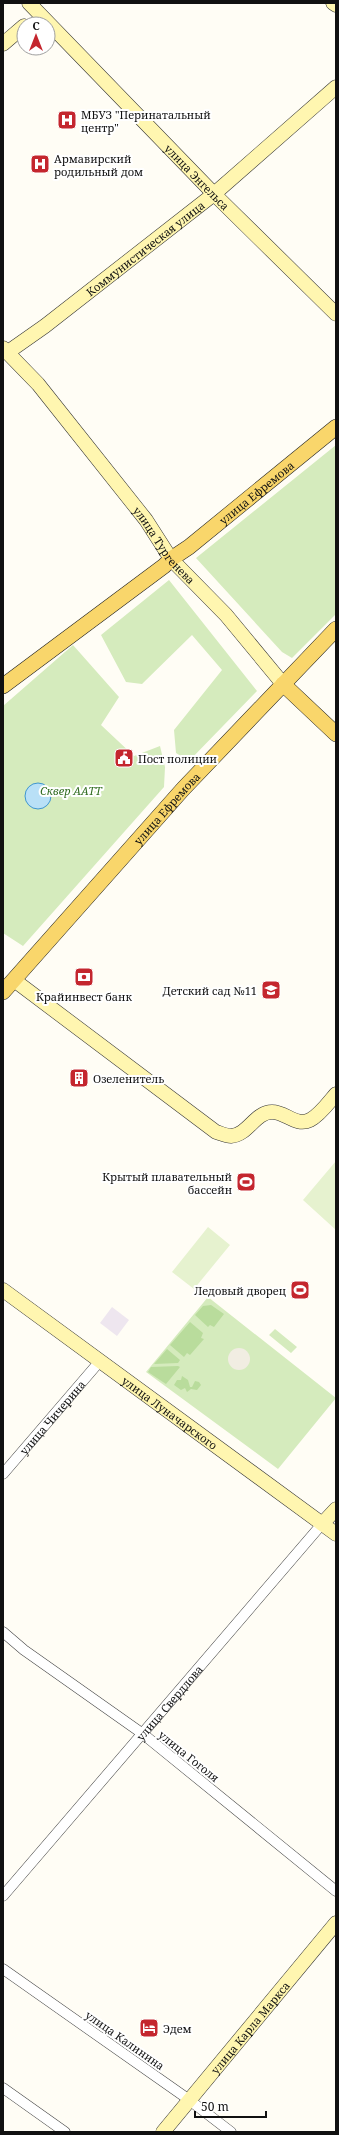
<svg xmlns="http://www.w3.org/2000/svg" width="339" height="2135" viewBox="0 0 339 2135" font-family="'Noto Serif',serif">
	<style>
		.industrial { fill: #eee6ef }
		.green { fill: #d5ebbd }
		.forest { fill: #b9dc9c }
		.pitch { fill: #e6f2cf }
		.plaza { fill: #f1ede2 }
		.water { fill: #b9e0f7; stroke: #3f96cf }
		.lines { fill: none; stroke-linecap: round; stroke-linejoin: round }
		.street-casing { stroke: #444; stroke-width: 11 }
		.secondary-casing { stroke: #333; stroke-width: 15 }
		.primary-casing { stroke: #222; stroke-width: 16 }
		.street { stroke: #fff; stroke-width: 10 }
		.secondary { stroke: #fff6b0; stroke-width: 14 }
		.primary { stroke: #f9d66b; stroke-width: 15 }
		.labels { text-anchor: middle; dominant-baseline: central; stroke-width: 4; stroke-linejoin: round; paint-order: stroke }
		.poi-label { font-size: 11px; fill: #111; stroke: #fff; text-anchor: start }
		.street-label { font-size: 11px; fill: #111; stroke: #fff }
		.park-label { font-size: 11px; font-style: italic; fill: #2f6b1f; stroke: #fff }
	</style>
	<rect width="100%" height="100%" fill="#fffdf5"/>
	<!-- industrial -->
	<path class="industrial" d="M 112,1307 L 129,1320 L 117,1336 L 100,1323 Z"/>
	<!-- green -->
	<path class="green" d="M 336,445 L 336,614 L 292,658 L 282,652 L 196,558 Z
		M 169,580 L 257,691 L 189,761 L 176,753 L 174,730 L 222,670 L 192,635 L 142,684 L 126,682 L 101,635 Z
		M 73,645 L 119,697 L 101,725 L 134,756 L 160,746 L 165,767 L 164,787 L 23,946 L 3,933 L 3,706 Z
		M 208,1297 L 336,1398 L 278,1469 L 146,1372 Z
		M 275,1329 L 297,1347 L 291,1353 L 269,1335 Z"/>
	<!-- forest -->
	<path class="forest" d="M 211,1305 L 224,1314 L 214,1327 L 210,1325 L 208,1327 L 195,1315 L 203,1306 Z
		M 190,1322 L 203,1333 L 201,1338 L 204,1339 L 190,1355 L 187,1353 L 184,1357 L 170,1345 Z
		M 167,1349 L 180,1360 L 178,1363 L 154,1364 Z
		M 178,1366 L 180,1367 L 166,1384 L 148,1372 L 151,1367 Z
		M 182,1376 L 188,1380 L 190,1387 L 192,1387 L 195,1381 L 199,1382 L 201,1385 L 197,1390 L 191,1389 L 187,1392 L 185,1388 L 181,1390 L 174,1385 L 177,1380 L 181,1380 Z"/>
	<!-- pitch -->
	<path class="pitch" d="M 336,1161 L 336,1230 L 303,1200 Z
		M 208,1227 L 230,1245 L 194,1289 L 172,1272 Z"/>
	<!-- plaza -->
	<path class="plaza" d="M228 1359a11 11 0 1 1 22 0a11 11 0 1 1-22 0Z"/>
	<!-- water -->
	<path class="water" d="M25 796a13 13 0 1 1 26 0a13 13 0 1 1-26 0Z"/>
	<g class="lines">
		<defs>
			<g id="street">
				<path id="s1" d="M 3,1474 L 100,1361"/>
				<path d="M 3,1632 L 24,1650 L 143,1734 L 336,1891"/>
				<path id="s2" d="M 3,1896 L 322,1524"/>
				<path d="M 3,1969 L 188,2099 L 231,2132"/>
				<path d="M 3,2088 L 65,2132"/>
			</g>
			<g id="secondary">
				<path id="s3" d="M 29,3 L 214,194 L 336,314"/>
				<path d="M 333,3 L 336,5"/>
				<path d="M 3,44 L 24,26"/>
				<path id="s4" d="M 3,348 L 38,384 L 146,520 L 171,559 L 226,615 L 283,684"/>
				<path id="s5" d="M 8,352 L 45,326 L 214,194 L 336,87"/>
				<path d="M 14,980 L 216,1132 C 220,1133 226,1136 231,1136 C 248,1135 255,1112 272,1112 C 286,1112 296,1127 310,1120 C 320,1115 329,1102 336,1094"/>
				<path id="s6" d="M 3,1290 L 336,1534"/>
				<path d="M 322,1524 L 336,1509"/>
				<path id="s7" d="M 163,2132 L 336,1923"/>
			</g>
			<g id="primary">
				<path d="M 283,684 L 336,734"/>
				<path id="s8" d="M 3,686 L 164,566 L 171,559 L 189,547 L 336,427"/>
				<path id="s9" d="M 3,992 L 183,789 L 336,629"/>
			</g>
		</defs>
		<!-- street casing -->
		<use href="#street" class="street-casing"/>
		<!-- secondary casing -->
		<use href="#secondary" class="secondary-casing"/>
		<!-- primary casing -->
		<use href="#primary" class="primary-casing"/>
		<!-- street -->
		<use href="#street" class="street"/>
		<!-- secondary -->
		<use href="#secondary" class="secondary"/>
		<!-- primary -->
		<use href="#primary" class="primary"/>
	</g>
	<!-- icons -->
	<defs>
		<symbol id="hospital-square" viewBox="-11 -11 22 22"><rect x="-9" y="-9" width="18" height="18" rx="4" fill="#c4262e" stroke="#fff"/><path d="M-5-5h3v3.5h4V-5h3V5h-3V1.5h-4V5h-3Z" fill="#fff"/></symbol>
		<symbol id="civic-square" viewBox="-11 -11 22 22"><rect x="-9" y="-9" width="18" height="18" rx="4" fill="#c4262e" stroke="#fff"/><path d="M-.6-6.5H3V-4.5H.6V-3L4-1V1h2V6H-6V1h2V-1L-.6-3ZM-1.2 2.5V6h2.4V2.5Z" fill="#fff"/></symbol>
		<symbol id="bank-square" viewBox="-11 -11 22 22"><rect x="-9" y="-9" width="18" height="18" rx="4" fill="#c4262e" stroke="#fff"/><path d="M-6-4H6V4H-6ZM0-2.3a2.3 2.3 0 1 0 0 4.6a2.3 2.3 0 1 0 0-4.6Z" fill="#fff"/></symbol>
		<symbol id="school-square" viewBox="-11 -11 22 22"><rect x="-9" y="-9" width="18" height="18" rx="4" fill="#c4262e" stroke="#fff"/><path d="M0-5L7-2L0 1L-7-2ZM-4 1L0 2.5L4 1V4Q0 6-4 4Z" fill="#fff"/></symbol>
		<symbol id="building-square" viewBox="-11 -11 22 22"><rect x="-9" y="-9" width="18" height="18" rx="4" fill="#c4262e" stroke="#fff"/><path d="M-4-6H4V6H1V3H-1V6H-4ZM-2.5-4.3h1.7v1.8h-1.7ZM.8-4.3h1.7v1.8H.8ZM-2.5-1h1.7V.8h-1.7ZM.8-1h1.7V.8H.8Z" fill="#fff"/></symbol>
		<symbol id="stadium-square" viewBox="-11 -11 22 22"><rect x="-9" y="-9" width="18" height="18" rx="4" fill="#c4262e" stroke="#fff"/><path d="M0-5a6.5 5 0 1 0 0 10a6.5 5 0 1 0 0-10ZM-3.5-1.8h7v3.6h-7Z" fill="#fff"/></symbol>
		<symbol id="hotel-square" viewBox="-11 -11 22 22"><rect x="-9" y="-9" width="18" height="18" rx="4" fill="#c4262e" stroke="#fff"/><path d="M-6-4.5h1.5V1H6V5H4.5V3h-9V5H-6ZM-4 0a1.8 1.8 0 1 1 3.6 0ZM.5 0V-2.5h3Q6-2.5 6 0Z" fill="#fff"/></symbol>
	</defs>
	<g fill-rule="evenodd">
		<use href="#hospital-square" x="56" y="109" width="22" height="22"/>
		<use href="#hospital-square" x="29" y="153" width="22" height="22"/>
		<use href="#civic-square" x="113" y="747" width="22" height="22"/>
		<use href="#bank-square" x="73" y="966" width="22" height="22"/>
		<use href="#school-square" x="260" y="979" width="22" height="22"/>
		<use href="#building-square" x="68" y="1067" width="22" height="22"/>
		<use href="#stadium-square" x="235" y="1171" width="22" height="22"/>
		<use href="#stadium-square" x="289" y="1279" width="22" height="22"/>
		<use href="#hotel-square" x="138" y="2017" width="22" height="22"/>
	</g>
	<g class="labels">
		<!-- poi labels -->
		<g class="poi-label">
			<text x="81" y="114">МБУЗ "Перинатальный<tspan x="81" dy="13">центр"</tspan></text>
			<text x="54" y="158">Армавирский<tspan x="54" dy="13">родильный дом</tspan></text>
			<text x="138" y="758">Пост полиции</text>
			<text x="257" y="990" text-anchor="end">Детский сад №11</text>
			<text x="84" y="996" text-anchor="middle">Крайинвест банк</text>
			<text x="93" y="1078">Озеленитель</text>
			<text x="232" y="1176" text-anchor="end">Крытый плавательный<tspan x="232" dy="13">бассейн</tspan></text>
			<text x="286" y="1290" text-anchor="end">Ледовый дворец</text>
			<text x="163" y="2028">Эдем</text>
		</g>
		<!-- street labels -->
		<g class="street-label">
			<text stroke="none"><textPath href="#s3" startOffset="242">улица Энгельса</textPath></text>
			<text stroke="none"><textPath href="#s5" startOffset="172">Коммунистическая улица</textPath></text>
			<text stroke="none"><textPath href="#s8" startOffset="319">улица Ефремова</textPath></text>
			<text stroke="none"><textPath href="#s4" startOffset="255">улица Тургенева</textPath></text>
			<text stroke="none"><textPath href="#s9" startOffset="246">улица Ефремова</textPath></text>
			<text stroke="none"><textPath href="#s6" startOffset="207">улица Луначарского</textPath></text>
			<text stroke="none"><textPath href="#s1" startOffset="75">улица Чичерина</textPath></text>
			<text stroke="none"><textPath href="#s2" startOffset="255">улица Свердлова</textPath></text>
			<text transform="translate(189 1756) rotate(39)">улица Гоголя</text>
			<text stroke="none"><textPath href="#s7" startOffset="136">улица Карла Маркса</textPath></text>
			<text transform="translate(125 2040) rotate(35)">улица Калинина</text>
		</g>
		<!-- park labels -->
		<g class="park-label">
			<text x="71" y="790">Сквер ААТТ</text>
		</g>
	</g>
	<!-- border -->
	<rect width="339" height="2135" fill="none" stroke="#111111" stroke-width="8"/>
	<!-- north arrow -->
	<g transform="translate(36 36)"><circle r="19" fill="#ffffff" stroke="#a0a0a0"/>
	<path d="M0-3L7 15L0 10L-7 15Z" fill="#c4262e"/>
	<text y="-6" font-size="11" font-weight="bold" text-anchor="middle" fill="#111111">С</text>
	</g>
	<!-- scale -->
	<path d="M195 2111v6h71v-6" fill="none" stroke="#111111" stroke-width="2"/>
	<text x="201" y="2111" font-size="12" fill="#111111" stroke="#ffffff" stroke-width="3" paint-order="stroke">50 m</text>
</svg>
